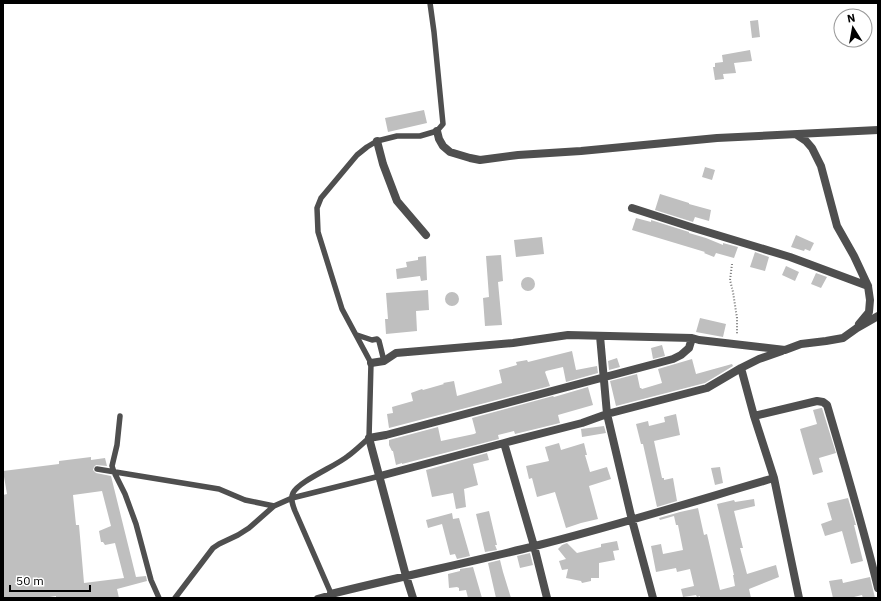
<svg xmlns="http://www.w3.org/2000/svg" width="881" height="601" viewBox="0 0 881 601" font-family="'IBM Plex Sans',sans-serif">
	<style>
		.building { fill: #bfbfbf; fill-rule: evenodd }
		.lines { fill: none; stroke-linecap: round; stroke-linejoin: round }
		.path { stroke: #717171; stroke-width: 2; stroke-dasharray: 1 2; stroke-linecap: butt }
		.service { stroke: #4f4f4f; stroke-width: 5.5 }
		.minor { stroke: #4f4f4f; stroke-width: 8 }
	</style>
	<rect width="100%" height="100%" fill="#fff"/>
	<!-- building -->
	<path class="building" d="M 758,20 L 760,37 L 752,38 L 750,21 Z
		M 750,50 L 752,61 L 734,63 L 736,73 L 723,74 L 724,79 L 715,80 L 713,67 L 715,67 L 715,63 L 723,62 L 722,55 Z
		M 424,110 L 427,123 L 388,132 L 385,118 Z
		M 705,167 L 715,170 L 712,180 L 702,177 Z
		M 660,194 L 689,203 L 689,204 L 711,210 L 709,221 L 695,217 L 693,222 L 655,210 Z
		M 636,218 L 651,222 L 651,220 L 689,232 L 689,233 L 706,238 L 723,245 L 723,243 L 738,247 L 734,258 L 716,253 L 714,257 L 704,253 L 705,252 L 632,230 Z
		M 796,235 L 814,243 L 810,251 L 805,249 L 804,251 L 791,247 Z
		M 542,237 L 544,254 L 516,257 L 514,240 Z
		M 755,252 L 769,257 L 765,271 L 750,267 Z
		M 501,255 L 503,281 L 498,282 L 502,325 L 485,326 L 483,298 L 489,297 L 486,256 Z
		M 426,256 L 427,280 L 421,281 L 420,276 L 397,279 L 396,269 L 407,267 L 406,262 L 418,260 L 418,257 Z
		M 786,266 L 799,272 L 795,281 L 782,275 Z
		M 816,273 L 827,277 L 821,288 L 811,284 Z
		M521 284a7 7 0 1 1 14 0a7 7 0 1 1-14 0Z
		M 428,290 L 429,310 L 416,311 L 417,331 L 386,334 L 385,319 L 388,319 L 386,293 Z
		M445 299a7 7 0 1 1 14 0a7 7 0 1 1-14 0Z
		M 700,318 L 726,324 L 723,337 L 696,332 Z
		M 662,345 L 665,356 L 653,359 L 651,348 Z
		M 572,351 L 576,370 L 597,366 L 598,373 L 566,382 L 563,367 L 546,371 L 545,372 L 550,386 L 389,428 L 387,414 L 393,413 L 392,407 L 413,401 L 411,393 L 422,389 L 423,390 L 444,384 L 443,383 L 454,381 L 457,396 L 502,383 L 499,370 L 517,365 L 516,362 L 527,360 L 528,362 Z
		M 617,358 L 620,367 L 609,370 L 608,361 Z
		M 692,359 L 696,374 L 732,364 L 733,366 L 705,383 L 616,406 L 610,381 L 637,374 L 640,388 L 641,388 L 642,389 L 662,383 L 658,369 Z
		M 588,387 L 593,405 L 558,415 L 560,423 L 515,434 L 514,431 L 498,435 L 499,439 L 402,464 L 402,463 L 396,465 L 393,451 L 392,451 L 389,445 L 389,440 L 438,427 L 441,441 L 474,434 L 476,433 L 472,418 L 553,396 L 554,397 Z
		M 821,408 L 822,408 L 836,453 L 819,458 L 823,472 L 813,475 L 800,429 L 817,424 L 813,410 Z
		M 676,414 L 680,435 L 654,441 L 662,478 L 664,478 L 664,480 L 673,478 L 677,501 L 657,507 L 643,444 L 641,444 L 636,424 L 648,421 L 649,426 L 665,422 L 664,417 Z
		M 604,426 L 606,433 L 582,437 L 581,429 Z
		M 559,443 L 561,450 L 584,443 L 587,455 L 585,455 L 590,472 L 607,467 L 611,479 L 589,486 L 598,519 L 581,523 L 566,528 L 555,492 L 537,497 L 532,478 L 529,479 L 526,466 L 549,461 L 545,447 Z
		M 487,453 L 489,460 L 473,464 L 478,485 L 464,489 L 466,507 L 456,509 L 453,493 L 432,497 L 426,470 Z
		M 91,457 L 91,460 L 105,458 L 107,466 L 96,465 L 94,467 L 93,470 L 96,473 L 111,476 L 136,577 L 146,576 L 147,581 L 117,589 L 119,598 L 56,598 L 56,596 L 43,598 L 3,598 L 3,495 L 7,494 L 3,471 L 59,464 L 59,461 ZM 102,491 L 111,526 L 99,531 L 101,542 L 103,542 L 105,545 L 115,543 L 124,578 L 84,583 L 79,525 L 76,525 L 73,495 Z
		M 720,467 L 723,483 L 715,485 L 711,468 Z
		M 848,498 L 856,525 L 854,525 L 863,561 L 851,564 L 842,531 L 825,536 L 821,524 L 832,520 L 827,503 Z
		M 754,499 L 755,506 L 734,511 L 743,548 L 740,548 L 747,574 L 776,565 L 779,577 L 749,589 L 751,598 L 700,598 L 700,596 L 697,597 L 696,595 L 683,597 L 681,589 L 694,586 L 690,569 L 677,572 L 676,568 L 656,572 L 651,546 L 661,544 L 663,554 L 683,550 L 678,525 L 676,525 L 674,516 L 660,520 L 659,518 L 680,512 L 698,508 L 704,535 L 707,534 L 720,590 L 735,586 L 733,575 L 734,575 L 717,504 L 734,500 L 735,502 Z
		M 489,511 L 497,545 L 495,545 L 497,550 L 485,552 L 476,514 Z
		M 452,513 L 453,519 L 459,518 L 470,556 L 457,559 L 455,554 L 450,555 L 442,524 L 428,528 L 426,520 Z
		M 617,541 L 619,550 L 613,551 L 615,560 L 599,563 L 599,578 L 591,578 L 591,581 L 582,583 L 581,581 L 566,578 L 568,569 L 562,570 L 559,561 L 566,559 L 558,549 L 562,545 L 567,543 L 577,553 L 601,547 L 601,544 Z
		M 530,553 L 533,565 L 520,568 L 517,556 Z
		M 500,560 L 503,572 L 511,598 L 496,598 L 488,563 Z
		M 473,567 L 482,598 L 468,598 L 466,590 L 459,591 L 459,588 L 457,587 L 449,588 L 448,574 L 460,571 L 460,569 Z
		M 870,577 L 875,598 L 863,598 L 862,595 L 850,598 L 833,598 L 829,581 L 842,579 L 843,583 Z"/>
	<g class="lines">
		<!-- path -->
		<path class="path" d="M 732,264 L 730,280 L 733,292 L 737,318 L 737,335"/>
		<!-- service -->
		<path class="service" d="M 357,335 L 372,340 L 377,339 L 379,341 L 384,361
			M 120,416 L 117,445 L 112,466 L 114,472 L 125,494 L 136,524 L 151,580 L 159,598
			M 97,469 L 219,489 L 245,500 L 274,506
			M 175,598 L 213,548 L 219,544 L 238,535 L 249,528 L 274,506 L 292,498 L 380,476
			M 317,598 L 331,594
			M 333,598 L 295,511 C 293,506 290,499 293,493 C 299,481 336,466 348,456 C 355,451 362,444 369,438 L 371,363 L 342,309 L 318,232 L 317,208 L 321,198 L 357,155 L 367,147 L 377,141 L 397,136 L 420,136 L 437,131 L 443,124 L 434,32 L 430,3"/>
		<!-- minor -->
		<path class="minor" d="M 437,131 L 439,139 L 443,146 L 450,152 L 470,158 L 480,160 L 518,155 L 581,151 L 717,138 L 878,130
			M 797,135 L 806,141 L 812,148 L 821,166 L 837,226 L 854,256 L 868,286 L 870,300 L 869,312 L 859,324
			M 377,141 L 383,164 L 397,201 L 426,235
			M 632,208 L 694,228 L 790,257 L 868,286
			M 600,336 L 607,414 L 632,520 L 653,598
			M 371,363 L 384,361 L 396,353 L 513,343 L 568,335 L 692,338 L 699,340 L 785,350 L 801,344 L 826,341 L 843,338 L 857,328 L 878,316
			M 741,368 L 754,416 L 774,478 L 799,598
			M 754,416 L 817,401 L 823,402 L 827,405 C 845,466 863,526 878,588
			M 504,443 L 534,546 L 547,598
			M 380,476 L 504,443 L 582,423 L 607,414 L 707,388 L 741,368 L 759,359 L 782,351
			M 331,594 C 399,577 467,563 535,546 C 615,526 695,501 774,478
			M 413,598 L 406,576 L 369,438 L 386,435 L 673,359 L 681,355 L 689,348 L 692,338"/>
	</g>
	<!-- border -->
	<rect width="881" height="601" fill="none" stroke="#000000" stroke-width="8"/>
	<!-- north arrow -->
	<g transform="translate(853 28) rotate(349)"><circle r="19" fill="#ffffff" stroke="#999999"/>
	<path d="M0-3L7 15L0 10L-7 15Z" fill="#000000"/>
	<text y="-6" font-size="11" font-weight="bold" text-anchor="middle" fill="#000000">N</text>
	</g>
	<!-- scale -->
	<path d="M10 585v6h80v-6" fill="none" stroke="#000000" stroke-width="2"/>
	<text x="16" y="585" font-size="12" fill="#000000" stroke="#ffffff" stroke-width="3" paint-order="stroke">50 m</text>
</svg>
